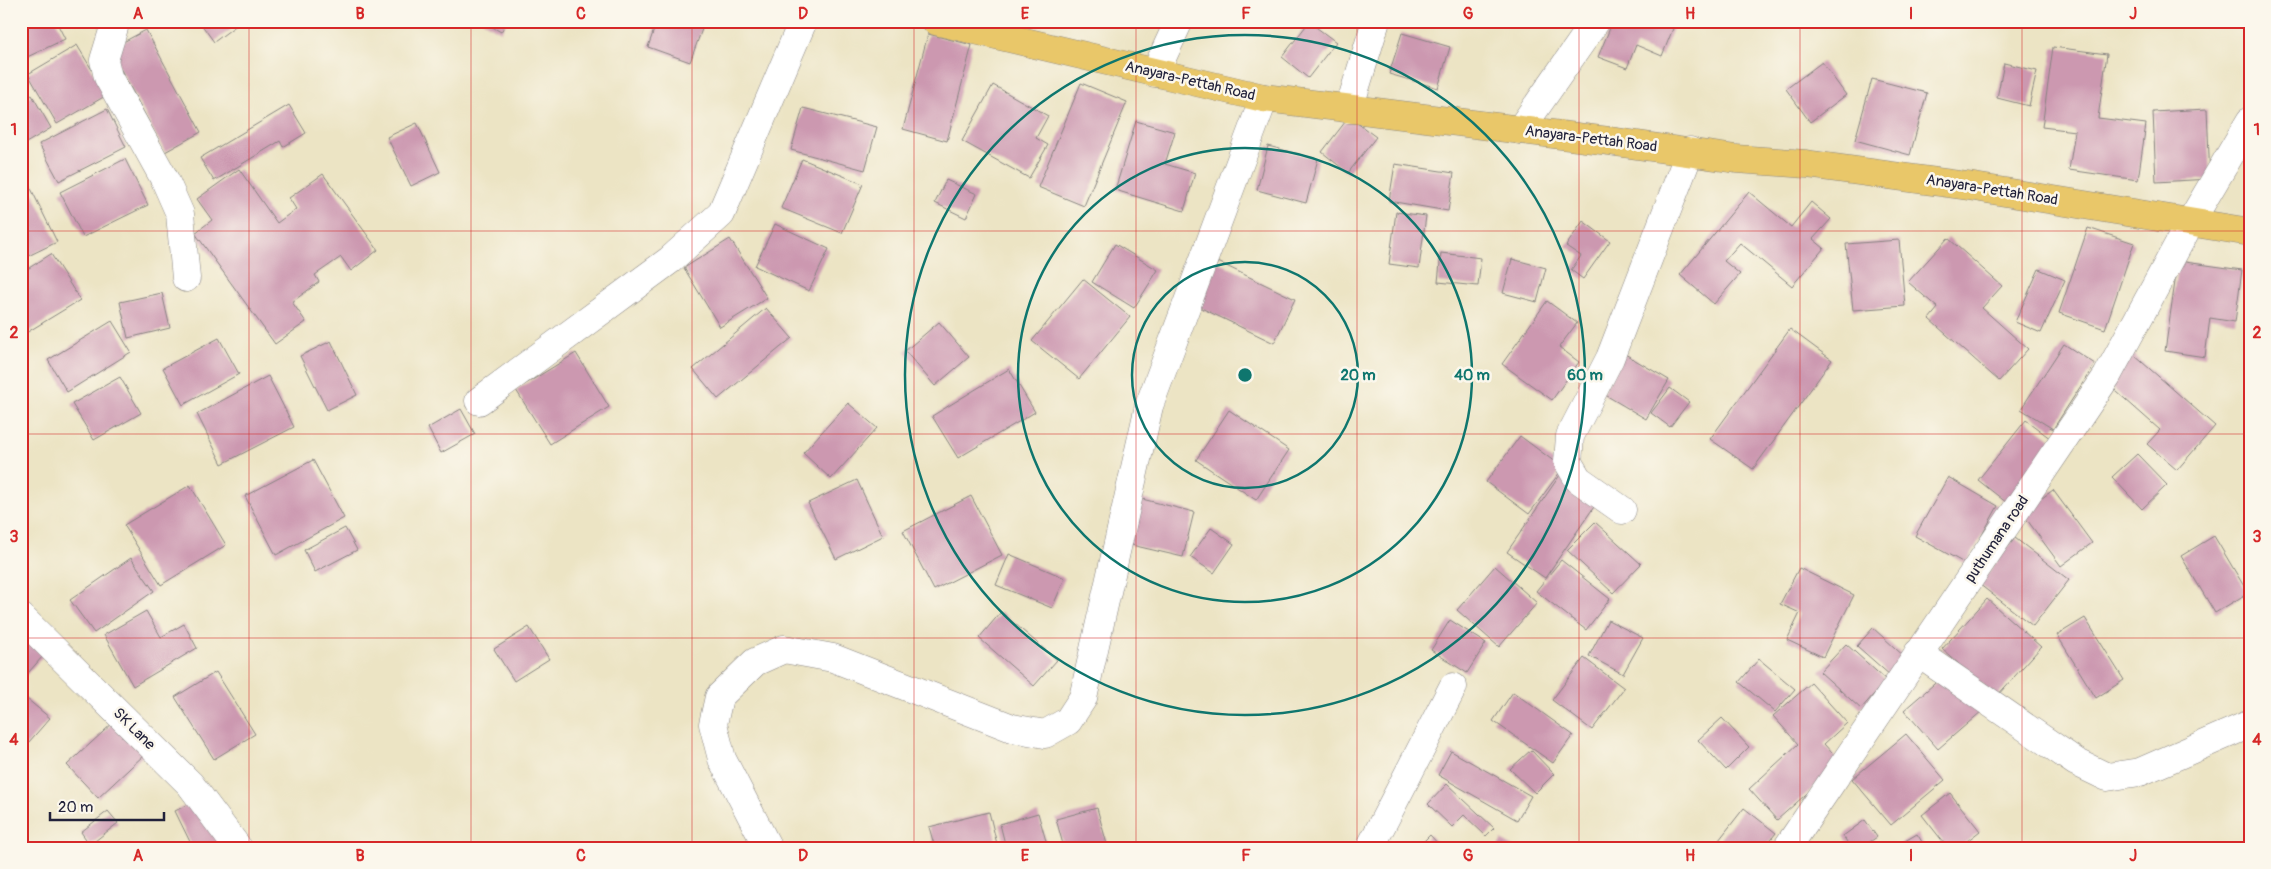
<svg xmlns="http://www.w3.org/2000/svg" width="2271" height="869" viewBox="0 0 2271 869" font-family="Pangolin,sans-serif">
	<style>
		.building { fill: #cc98b0 }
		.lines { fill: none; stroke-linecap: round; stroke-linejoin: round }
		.minor-casing { stroke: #878380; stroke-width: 29 }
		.major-casing { stroke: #878380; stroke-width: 29 }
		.minor { stroke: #fff; stroke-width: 28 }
		.major { stroke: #e9c769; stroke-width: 28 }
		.grid { fill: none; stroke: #d62828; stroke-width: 1; stroke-opacity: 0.55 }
		.ring { fill: none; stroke: #0f766e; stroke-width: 2.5 }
		.labels { text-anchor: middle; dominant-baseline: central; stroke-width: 5; stroke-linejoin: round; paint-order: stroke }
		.street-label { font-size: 15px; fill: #22223b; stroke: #fbf7ec }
		.centre { fill: #0f766e; stroke: #fbf7ec; stroke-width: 2.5 }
		.ring-label { font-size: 15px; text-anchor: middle; font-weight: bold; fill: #0f766e; stroke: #fbf7ec; stroke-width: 5; stroke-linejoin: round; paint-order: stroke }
		.neatline { fill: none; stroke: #d62828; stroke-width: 2 }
		.grid-label { font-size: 16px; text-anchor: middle; font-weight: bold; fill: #d62828 }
	</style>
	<rect width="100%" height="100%" fill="#fbf7ec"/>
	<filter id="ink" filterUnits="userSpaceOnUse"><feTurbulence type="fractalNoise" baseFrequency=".02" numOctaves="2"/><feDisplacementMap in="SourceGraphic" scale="10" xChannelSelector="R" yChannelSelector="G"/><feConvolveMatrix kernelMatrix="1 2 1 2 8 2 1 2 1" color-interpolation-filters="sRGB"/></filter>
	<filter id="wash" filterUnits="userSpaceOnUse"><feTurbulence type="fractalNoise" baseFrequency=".0096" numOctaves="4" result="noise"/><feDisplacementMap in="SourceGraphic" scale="20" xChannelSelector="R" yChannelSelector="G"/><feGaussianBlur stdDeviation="1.12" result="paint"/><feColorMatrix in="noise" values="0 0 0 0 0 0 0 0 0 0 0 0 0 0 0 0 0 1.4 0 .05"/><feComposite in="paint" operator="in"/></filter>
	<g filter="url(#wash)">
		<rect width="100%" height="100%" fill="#ece4c4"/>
		<g id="blocks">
			<!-- building -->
			<path class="building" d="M 21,21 L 56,21 L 65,39 L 21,60 Z
				M 199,21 L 242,21 L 214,42 Z
				M 482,21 L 507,21 L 501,32 Z
				M 657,21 L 680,21 L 702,29 L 690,62 L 648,47 Z
				M 1613,21 L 1676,21 L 1662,56 L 1636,45 L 1627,68 L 1598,57 Z
				M 1309,22 L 1336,42 L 1308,78 L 1282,57 Z
				M 146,30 L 201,132 L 165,152 L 110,49 Z
				M 1402,33 L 1450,47 L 1438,88 L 1389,74 Z
				M 928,34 L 972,45 L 947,141 L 903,129 Z
				M 77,45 L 107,95 L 57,124 L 28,74 Z
				M 2053,47 L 2107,54 L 2098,118 L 2146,124 L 2138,180 L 2069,170 L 2075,131 L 2042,127 Z
				M 1822,62 L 1846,95 L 1810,122 L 1786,89 Z
				M 2004,63 L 2037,71 L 2029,106 L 1997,98 Z
				M 1872,79 L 1927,93 L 1910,155 L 1855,140 Z
				M 1081,83 L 1127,102 L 1084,206 L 1038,187 Z
				M 993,85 L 1048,116 L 1036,138 L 1048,145 L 1029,178 L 962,141 Z
				M 32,95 L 51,128 L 21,146 L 21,101 Z
				M 289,105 L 306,133 L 283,147 L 280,141 L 214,181 L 200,158 Z
				M 803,108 L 877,127 L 865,170 L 791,150 Z
				M 107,109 L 126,147 L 59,181 L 39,144 Z
				M 2207,109 L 2210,179 L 2156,182 L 2153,112 Z
				M 1349,117 L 1376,137 L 1348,173 L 1322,152 Z
				M 1136,121 L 1175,132 L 1165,164 L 1195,173 L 1184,211 L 1115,190 Z
				M 417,123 L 440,172 L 411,186 L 387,137 Z
				M 1268,146 L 1318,159 L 1306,203 L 1257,190 Z
				M 125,159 L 148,205 L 83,237 L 60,192 Z
				M 802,159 L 863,184 L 842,233 L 781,208 Z
				M 1395,164 L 1454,173 L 1448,211 L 1389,201 Z
				M 21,168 L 57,242 L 24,258 L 21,253 Z
				M 239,169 L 277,223 L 296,209 L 289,198 L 323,174 L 378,250 L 351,271 L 341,257 L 315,275 L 319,282 L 292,302 L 306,322 L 275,344 L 195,233 L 212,220 L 197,199 Z
				M 946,180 L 977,194 L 966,218 L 935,203 Z
				M 1749,192 L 1791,227 L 1811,202 L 1831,219 L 1813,239 L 1824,248 L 1792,286 L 1740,243 L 1724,261 L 1740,274 L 1714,304 L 1680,275 Z
				M 1396,212 L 1426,216 L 1419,268 L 1389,264 Z
				M 1583,221 L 1610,241 L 1583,279 L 1571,270 L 1581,256 L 1566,246 Z
				M 775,224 L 829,249 L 809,291 L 755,266 Z
				M 2088,228 L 2134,243 L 2105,329 L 2059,313 Z
				M 1948,238 L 2002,286 L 1982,308 L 2028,349 L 1999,381 L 1929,319 L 1938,308 L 1908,282 Z
				M 730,239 L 767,298 L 720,327 L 684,268 Z
				M 1899,240 L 1905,306 L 1853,310 L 1846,244 Z
				M 1115,244 L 1158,270 L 1134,308 L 1092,282 Z
				M 1441,253 L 1481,258 L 1478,286 L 1438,282 Z
				M 51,254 L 80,300 L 21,336 L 21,273 Z
				M 1512,259 L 1546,268 L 1537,302 L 1503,293 Z
				M 2178,261 L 2242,270 L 2235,322 L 2210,318 L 2205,357 L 2165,351 Z
				M 1218,262 L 1295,299 L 1274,343 L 1197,306 Z
				M 2039,269 L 2065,280 L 2041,333 L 2015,322 Z
				M 2247,277 L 2250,277 L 2250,355 L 2247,355 Z
				M 1083,279 L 1130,317 L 1079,379 L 1032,341 Z
				M 162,293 L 170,328 L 128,338 L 120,302 Z
				M 1547,301 L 1577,323 L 1559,347 L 1579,362 L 1552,400 L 1502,364 Z
				M 766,308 L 792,338 L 718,399 L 693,369 Z
				M 112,321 L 131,352 L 67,392 L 48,360 Z
				M 939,322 L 969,357 L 935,386 L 905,351 Z
				M 1790,329 L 1832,360 L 1753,469 L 1710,439 Z
				M 219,338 L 239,374 L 183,405 L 163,368 Z
				M 331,341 L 357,395 L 327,410 L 300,356 Z
				M 2064,344 L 2095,364 L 2053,429 L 2021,409 Z
				M 576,353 L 609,407 L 550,444 L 516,390 Z
				M 1625,354 L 1669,380 L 1646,419 L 1602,393 Z
				M 2134,355 L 2215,426 L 2177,470 L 2147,444 L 2160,430 L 2108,384 Z
				M 1009,369 L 1035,412 L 958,458 L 932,416 Z
				M 268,376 L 294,427 L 222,464 L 197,414 Z
				M 120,377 L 141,413 L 94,440 L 72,404 Z
				M 1670,388 L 1689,402 L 1670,427 L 1651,413 Z
				M 848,403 L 877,428 L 831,479 L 803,453 Z
				M 461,409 L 475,434 L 441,453 L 428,428 Z
				M 1229,410 L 1289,450 L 1256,500 L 1196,460 Z
				M 2026,420 L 2055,442 L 2007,503 L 1978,480 Z
				M 1520,436 L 1563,468 L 1529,514 L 1486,482 Z
				M 2137,454 L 2167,485 L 2142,509 L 2112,477 Z
				M 313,460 L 344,518 L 276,555 L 245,496 Z
				M 1560,475 L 1598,501 L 1545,578 L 1507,552 Z
				M 1948,477 L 1998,506 L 1966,564 L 1915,536 Z
				M 857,480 L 883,536 L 836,559 L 808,503 Z
				M 190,485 L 226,545 L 161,585 L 124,525 Z
				M 2053,490 L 2092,543 L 2061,566 L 2022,513 Z
				M 971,496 L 1002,555 L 934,590 L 903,531 Z
				M 1134,497 L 1194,512 L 1183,557 L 1123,543 Z
				M 1595,522 L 1641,564 L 1613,593 L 1567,550 Z
				M 345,528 L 357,550 L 315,572 L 304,550 Z
				M 1211,528 L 1234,544 L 1214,573 L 1190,557 Z
				M 2214,536 L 2248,593 L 2215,613 L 2181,556 Z
				M 2015,538 L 2069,580 L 2033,626 L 1979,584 Z
				M 1009,554 L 1065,578 L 1052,608 L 996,585 Z
				M 131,558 L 154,591 L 94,633 L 70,600 Z
				M 1561,560 L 1610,599 L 1586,630 L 1536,591 Z
				M 1495,566 L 1537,603 L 1499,647 L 1457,610 Z
				M 1799,568 L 1854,595 L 1823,657 L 1787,640 L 1800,613 L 1780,604 Z
				M 1987,599 L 2041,647 L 1996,697 L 1942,649 Z
				M 146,611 L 161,637 L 184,624 L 197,648 L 133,686 L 104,635 Z
				M 1001,612 L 1057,660 L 1034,686 L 979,638 Z
				M 2085,618 L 2124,680 L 2096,698 L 2057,635 Z
				M 1450,620 L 1486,643 L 1467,673 L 1431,650 Z
				M 1608,620 L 1643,638 L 1623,674 L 1589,656 Z
				M 21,624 L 50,648 L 21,681 Z
				M 529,627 L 549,659 L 514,681 L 494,649 Z
				M 1873,628 L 1906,658 L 1891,676 L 1857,646 Z
				M 1846,644 L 1886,680 L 1861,709 L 1820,672 Z
				M 1584,658 L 1624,688 L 1592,730 L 1552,700 Z
				M 1759,659 L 1795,689 L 1775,712 L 1739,682 Z
				M 216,672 L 255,734 L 214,759 L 175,697 Z
				M 1948,672 L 1982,711 L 1938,749 L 1904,710 Z
				M 1811,683 L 1847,723 L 1824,744 L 1841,763 L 1777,820 L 1749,789 L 1798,744 L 1773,716 Z
				M 1513,692 L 1573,735 L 1553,763 L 1493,721 Z
				M 21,694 L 50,718 L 21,751 Z
				M 1722,718 L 1749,747 L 1726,770 L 1698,740 Z
				M 115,721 L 145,754 L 98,798 L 67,765 Z
				M 1906,734 L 1945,780 L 1891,825 L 1852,779 Z
				M 1531,750 L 1554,774 L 1535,793 L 1510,769 Z
				M 1451,751 L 1531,796 L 1517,820 L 1438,775 Z
				M 1447,784 L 1494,828 L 1486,836 L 1464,815 L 1452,827 L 1428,804 Z
				M 211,793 L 239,848 L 193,848 L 175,811 Z
				M 1950,793 L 1980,831 L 1958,848 L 1948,848 L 1922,815 Z
				M 1097,808 L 1108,848 L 1064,848 L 1056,819 Z
				M 1744,808 L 1776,833 L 1764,848 L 1729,848 L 1719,840 Z
				M 108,811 L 118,823 L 90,845 L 81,832 Z
				M 989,812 L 998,848 L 935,848 L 929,827 Z
				M 1038,813 L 1048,848 L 1006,848 L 1000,824 Z
				M 1865,820 L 1877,837 L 1861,848 L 1851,848 L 1843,836 Z
				M 1917,834 L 1926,848 L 1893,848 Z
				M 1430,835 L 1442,848 L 1417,848 Z
				M 1502,840 L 1514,848 L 1497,848 Z"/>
		</g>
	</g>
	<g filter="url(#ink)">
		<use href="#blocks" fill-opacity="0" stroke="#878380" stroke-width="1"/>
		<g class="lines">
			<defs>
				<path id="minor" d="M 116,21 L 104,60 L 108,77 L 165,180 L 180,214 L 186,278
					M 1155,73 L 1179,21
					M 1349,109 L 1376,21
					M 1520,130 L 1596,21
					M 479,401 L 670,260 L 721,214 L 803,21
					M 1622,510 L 1578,479 L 1568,462 L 1570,436 L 1610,358 L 1690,151
					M 21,617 L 190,784 L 238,848
					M 1918,653 L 2076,762 L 2107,777 L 2140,772 L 2250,724
					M 768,848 L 722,759 L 713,724 L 719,697 L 755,662 L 784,649 L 833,658 L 1012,728 L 1045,734 L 1068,721 L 1083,698 L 1149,406 L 1264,98
					M 1370,848 L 1453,687
					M 1787,848 L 2107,376 L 2191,221 L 2250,121"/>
				<path id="major" d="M 936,21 L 1264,98 L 1609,141 L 1736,159 L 1806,164 L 1968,186 L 2250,232"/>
			</defs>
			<!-- minor casing -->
			<use href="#minor" class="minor-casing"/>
			<!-- major casing -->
			<use href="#major" class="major-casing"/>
			<!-- minor -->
			<use href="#minor" class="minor"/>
			<!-- major -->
			<use href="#major" class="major"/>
		</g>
	</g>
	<!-- grid -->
	<path class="grid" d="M 249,21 L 249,848M 471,21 L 471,848M 692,21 L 692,848M 914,21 L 914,848M 1136,21 L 1136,848M 1357,21 L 1357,848M 1579,21 L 1579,848M 1800,21 L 1800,848M 2022,21 L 2022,848M 21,231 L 2250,231M 21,434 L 2250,434M 21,638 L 2250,638"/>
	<!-- distance rings -->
	<g class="ring">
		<circle cx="1245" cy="375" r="113"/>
		<circle cx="1245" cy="375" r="227"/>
		<circle cx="1245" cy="375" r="340"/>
	</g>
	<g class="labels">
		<!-- street labels -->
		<g class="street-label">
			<text transform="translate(1190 81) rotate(13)">Anayara-Pettah Road</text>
			<text transform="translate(1591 139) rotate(7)">Anayara-Pettah Road</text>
			<text transform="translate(1992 190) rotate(9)">Anayara-Pettah Road</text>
			<text transform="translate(1997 539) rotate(-56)">puthumana road</text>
			<text transform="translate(134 729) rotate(45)">SK Lane</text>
		</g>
	</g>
	<circle cx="1245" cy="375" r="8" class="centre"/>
	<g class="ring-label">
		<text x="1358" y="380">20 m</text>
		<text x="1472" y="380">40 m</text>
		<text x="1585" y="380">60 m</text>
	</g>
	<!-- margin -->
	<rect width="2271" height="869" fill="none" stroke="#fbf7ec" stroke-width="55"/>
	<!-- scale -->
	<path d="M50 812v8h114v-8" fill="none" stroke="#22223b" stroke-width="2.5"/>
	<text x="58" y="812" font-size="15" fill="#22223b" stroke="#fbf7ec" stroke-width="4" paint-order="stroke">20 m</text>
	<rect x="28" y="28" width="2216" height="814" class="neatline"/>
	<g class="grid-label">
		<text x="138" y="19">A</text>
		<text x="360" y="19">B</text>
		<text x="581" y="19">C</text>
		<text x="803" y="19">D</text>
		<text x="1025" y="19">E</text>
		<text x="1246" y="19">F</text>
		<text x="1468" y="19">G</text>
		<text x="1690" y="19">H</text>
		<text x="1911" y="19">I</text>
		<text x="2133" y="19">J</text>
		<text x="14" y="135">1</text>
		<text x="2257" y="135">1</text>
		<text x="14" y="338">2</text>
		<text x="2257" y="338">2</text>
		<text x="14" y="542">3</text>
		<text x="2257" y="542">3</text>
		<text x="14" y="745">4</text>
		<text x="2257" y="745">4</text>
		<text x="138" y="861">A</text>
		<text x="360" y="861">B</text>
		<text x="581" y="861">C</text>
		<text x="803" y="861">D</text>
		<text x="1025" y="861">E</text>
		<text x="1246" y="861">F</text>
		<text x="1468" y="861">G</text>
		<text x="1690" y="861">H</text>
		<text x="1911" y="861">I</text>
		<text x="2133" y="861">J</text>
	</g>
</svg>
